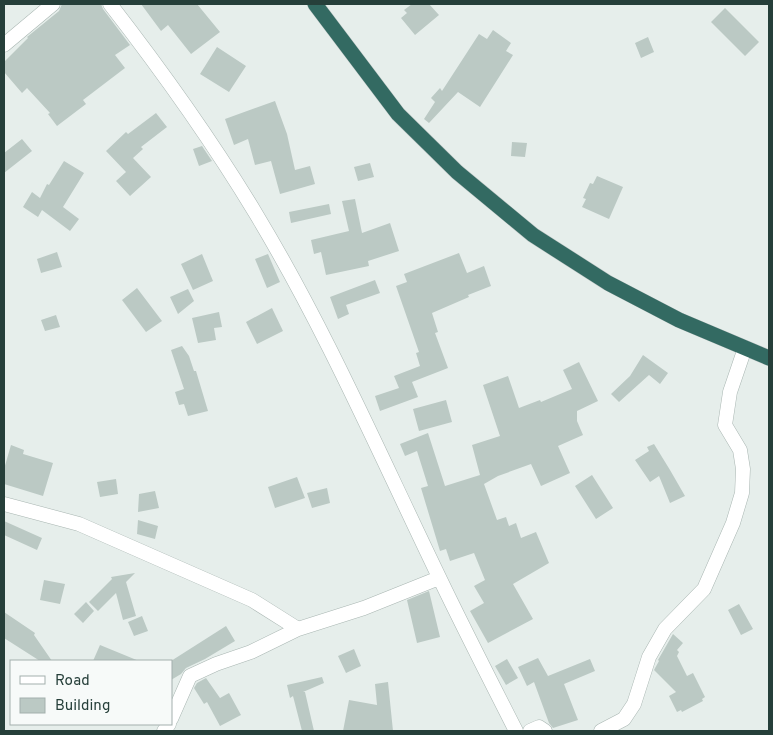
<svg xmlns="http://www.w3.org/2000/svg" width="773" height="735" viewBox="0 0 773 735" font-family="Overpass,sans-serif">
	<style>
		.building { fill: #bbc9c4 }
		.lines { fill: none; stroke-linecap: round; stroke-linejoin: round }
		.street-casing { stroke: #a9b6b2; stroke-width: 15 }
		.highway-casing { stroke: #c2c9c8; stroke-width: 16 }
		.street { stroke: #fff; stroke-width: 14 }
		.highway { stroke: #336a62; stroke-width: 15 }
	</style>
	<rect width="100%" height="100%" fill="#e6eeeb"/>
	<!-- building -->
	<path class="building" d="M 62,4 L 101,4 L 103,9 L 130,45 L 115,55 L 125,68 L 83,100 L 86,104 L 57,126 L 48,114 L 50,113 L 27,88 L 22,93 L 4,72 L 4,62 L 28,38 L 27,37 L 59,11 Z
		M 141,4 L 197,4 L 220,32 L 191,54 L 168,25 L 161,31 Z
		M 412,4 L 429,4 L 439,15 L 415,35 L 401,18 L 407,13 L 404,10 Z
		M 725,8 L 759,42 L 745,56 L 711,22 Z
		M 493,30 L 511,43 L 506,51 L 513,55 L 480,107 L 458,92 L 429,123 L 424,119 L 435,102 L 431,98 L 440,88 L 442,91 L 479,34 L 487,39 Z
		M 648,37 L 654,52 L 641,58 L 635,43 Z
		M 217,47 L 246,66 L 229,92 L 200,74 Z
		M 275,101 L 287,134 L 295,170 L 310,166 L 315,184 L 280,194 L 271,161 L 255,165 L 248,139 L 234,145 L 225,119 Z
		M 156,113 L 167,127 L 141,147 L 143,149 L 133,158 L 151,177 L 130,196 L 116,181 L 126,172 L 106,151 L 126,132 L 128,134 Z
		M 22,139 L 32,151 L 4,173 L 4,153 Z
		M 512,142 L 527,143 L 525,157 L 511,156 Z
		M 202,146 L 212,161 L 199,166 L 193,149 Z
		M 64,161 L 84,173 L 63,207 L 79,219 L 70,231 L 42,210 L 38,217 L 23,207 L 32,192 L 40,198 L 47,184 L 49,185 Z
		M 370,163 L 374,177 L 358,181 L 354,167 Z
		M 597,176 L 623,187 L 609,219 L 582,207 L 586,199 L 583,198 L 590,183 L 593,184 Z
		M 355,199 L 362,233 L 390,223 L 399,251 L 368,261 L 369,266 L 326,275 L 321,252 L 314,254 L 311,240 L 349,231 L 342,201 Z
		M 329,204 L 331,214 L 291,223 L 289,212 Z
		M 57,252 L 62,267 L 41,273 L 37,259 Z
		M 459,253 L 467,273 L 484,266 L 491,286 L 468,295 L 469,297 L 432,313 L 438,332 L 435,333 L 448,368 L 412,382 L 418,397 L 380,411 L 375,396 L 399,388 L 394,376 L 420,366 L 416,353 L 419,352 L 396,286 L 407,282 L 404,274 Z
		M 202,254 L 213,281 L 193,290 L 181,264 Z
		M 268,254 L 280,282 L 267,288 L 255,259 Z
		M 375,280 L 380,293 L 346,305 L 349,314 L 338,319 L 330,297 Z
		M 137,288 L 162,321 L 146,332 L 122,300 Z
		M 188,289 L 194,301 L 178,314 L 170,297 Z
		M 272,308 L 283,331 L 257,344 L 246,322 Z
		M 219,312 L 222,327 L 214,328 L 216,340 L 198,343 L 192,318 Z
		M 56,315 L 60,327 L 45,331 L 41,320 Z
		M 182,346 L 189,356 L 194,371 L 196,371 L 208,411 L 188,416 L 184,404 L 179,405 L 175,392 L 184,389 L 171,350 Z
		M 643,355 L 668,373 L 660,384 L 649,375 L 619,402 L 611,394 L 630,376 Z
		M 579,362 L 598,401 L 577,411 L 577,421 L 583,435 L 558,446 L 570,473 L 541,486 L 531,464 L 498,476 L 484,484 L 497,520 L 506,517 L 509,526 L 516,523 L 521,538 L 536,532 L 549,563 L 513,584 L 533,619 L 488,643 L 470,611 L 484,603 L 474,586 L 485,580 L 474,553 L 450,561 L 446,549 L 440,551 L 421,488 L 428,486 L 417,451 L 405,456 L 400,444 L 428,433 L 445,486 L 480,475 L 472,445 L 500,436 L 483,385 L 508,376 L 519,408 L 540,400 L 541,402 L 572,389 L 563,370 Z
		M 446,400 L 452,422 L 419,431 L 413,409 Z
		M 654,444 L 670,470 L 685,496 L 670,503 L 659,476 L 650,482 L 635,460 L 649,451 L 647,447 Z
		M 11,445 L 24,450 L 23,454 L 53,463 L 43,496 L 4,484 L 4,469 Z
		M 592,475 L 613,508 L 596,519 L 575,486 Z
		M 297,477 L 305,498 L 275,508 L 268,487 Z
		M 116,479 L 118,494 L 100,497 L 97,482 Z
		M 327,488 L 330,503 L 312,508 L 307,493 Z
		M 155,491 L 159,508 L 138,512 L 139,494 Z
		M 138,520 L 158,526 L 155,539 L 137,534 Z
		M 4,521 L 42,538 L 37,550 L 4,535 Z
		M 135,573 L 126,582 L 136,616 L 123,620 L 116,593 L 98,611 L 89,602 L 112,579 L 111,577 Z
		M 44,580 L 65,584 L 60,604 L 40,600 Z
		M 429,591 L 440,637 L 417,643 L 407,600 Z
		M 86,602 L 94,611 L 83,623 L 74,614 Z
		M 739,604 L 753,629 L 741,635 L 728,610 Z
		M 4,612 L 35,633 L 34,635 L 52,661 L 40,661 L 4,638 Z
		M 142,616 L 148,631 L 134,636 L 128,622 Z
		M 226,626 L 235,641 L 205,659 L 186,668 L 181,674 L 171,680 L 171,661 Z
		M 673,634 L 683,643 L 677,650 L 679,652 L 677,656 L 687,676 L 693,673 L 705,697 L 702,699 L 703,701 L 682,712 L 681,710 L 677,712 L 669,696 L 676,692 L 654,670 L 659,661 L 658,660 Z
		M 100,645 L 139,661 L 93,661 Z
		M 354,649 L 361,666 L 346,673 L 338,656 Z
		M 538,658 L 548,676 L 590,659 L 595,671 L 564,684 L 578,720 L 553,728 L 549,723 L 534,682 L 527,686 L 518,667 Z
		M 507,659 L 518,678 L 506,685 L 495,666 Z
		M 322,677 L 324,683 L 303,692 L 305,692 L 314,731 L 302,731 L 293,696 L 290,698 L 287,685 Z
		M 206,678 L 220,698 L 229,693 L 241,715 L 220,726 L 207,702 L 204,704 L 194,688 L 197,683 Z
		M 388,682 L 393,731 L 343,731 L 349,700 L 377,705 L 375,684 Z"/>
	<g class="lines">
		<defs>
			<path id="street" d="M 110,4 C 162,71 212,141 256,214 C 326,330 380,455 439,577 C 464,629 490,680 516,731
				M 4,45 L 53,4
				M 4,504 L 79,524 L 252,600 L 298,629
				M 171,719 L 190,676 L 216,664 L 251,652 L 298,629 L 364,608 L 439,578
				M 164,731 L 169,724
				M 530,731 L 539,727 L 545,731
				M 601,731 L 624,719 L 634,704 L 649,657 L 665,629 L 704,589 L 733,523 L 742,493 L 743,469 L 740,450 L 725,425 L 730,392 L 745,348"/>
			<path id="highway" d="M 315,4 L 398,114 L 457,172 L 533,235 L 608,283 L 679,320 L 769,358"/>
		</defs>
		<!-- street casing -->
		<use href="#street" class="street-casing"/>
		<!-- highway casing -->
		<use href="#highway" class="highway-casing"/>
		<!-- street -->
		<use href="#street" class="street"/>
		<!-- highway -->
		<use href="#highway" class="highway"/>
	</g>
	<!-- border -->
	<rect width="773" height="735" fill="none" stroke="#263f3a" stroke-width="10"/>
	<!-- legend -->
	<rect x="10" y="660" width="162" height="65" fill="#f7faf9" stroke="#a3afad"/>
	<rect x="20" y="676" width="25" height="8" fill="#ffffff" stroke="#a3afad"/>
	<text x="55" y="685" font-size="15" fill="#263f3a">Road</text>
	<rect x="20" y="698" width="25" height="15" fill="#bbc9c4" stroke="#a3afad"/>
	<text x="55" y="710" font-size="15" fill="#263f3a">Building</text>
</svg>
